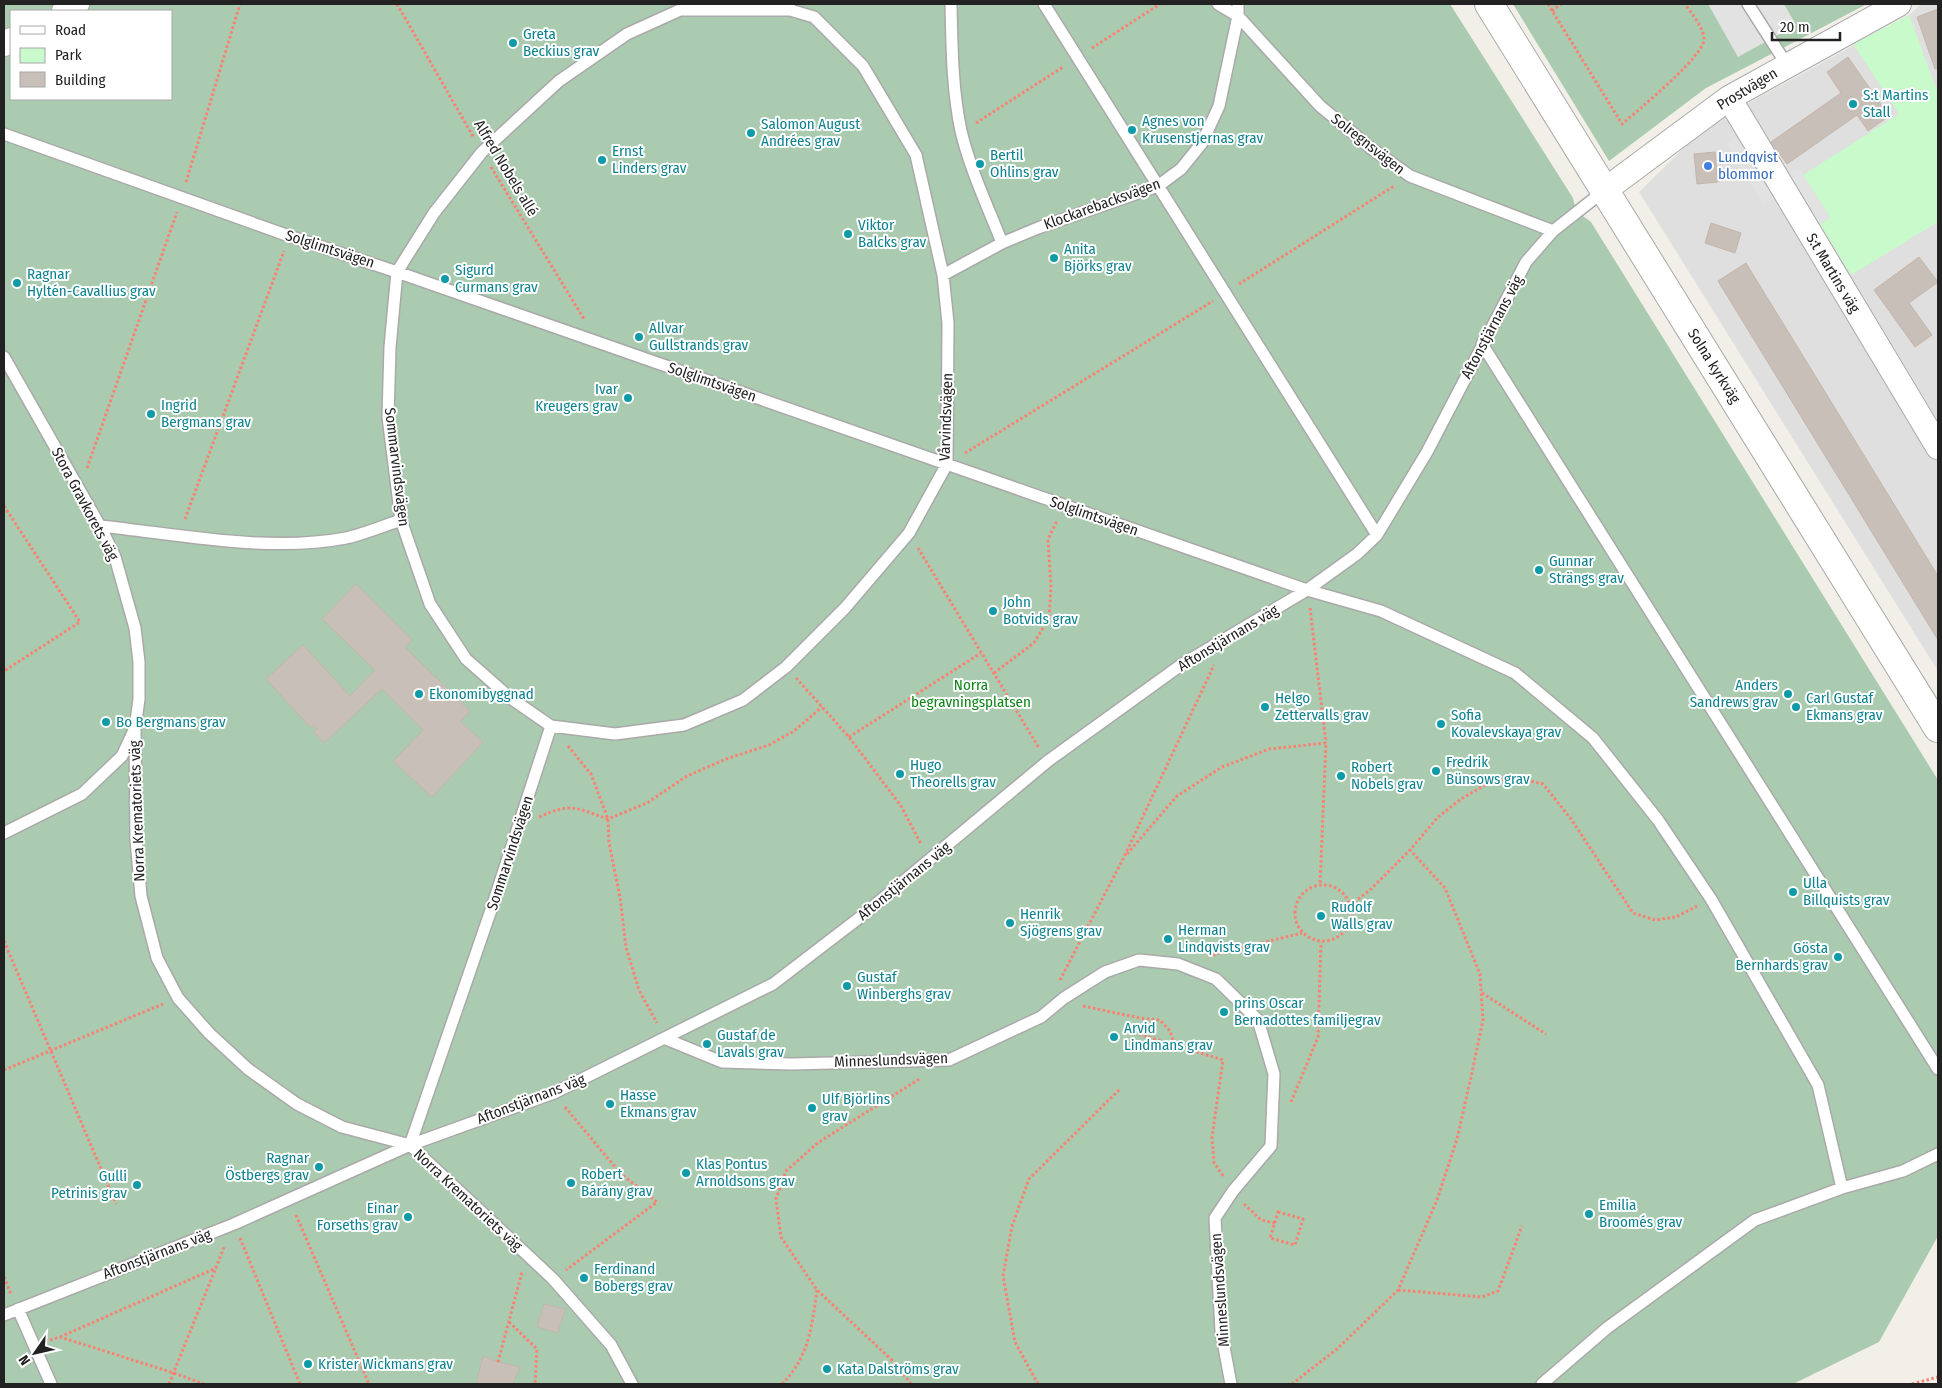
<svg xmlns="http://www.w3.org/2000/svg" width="1942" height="1388" viewBox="0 0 1942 1388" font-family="'Fira Sans Condensed',sans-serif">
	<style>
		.residential { fill: #e0dfdf }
		.cemetery { fill: #aacbaf; fill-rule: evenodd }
		.park { fill: #c8facc }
		.parking { fill: #e2e2e2 }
		.building { fill: #c7bfb8; stroke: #c4b6ab }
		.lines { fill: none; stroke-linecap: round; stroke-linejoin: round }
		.service-casing { stroke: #a9a9a9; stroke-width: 14 }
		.minor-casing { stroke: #a9a9a9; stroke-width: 26 }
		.tertiary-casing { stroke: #a9a9a9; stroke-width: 30 }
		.path { stroke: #fa8072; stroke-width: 3; stroke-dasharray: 2.5 2.5; stroke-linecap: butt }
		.service { stroke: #fff; stroke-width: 11 }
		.minor { stroke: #fff; stroke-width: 24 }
		.tertiary { stroke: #fff; stroke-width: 28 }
		.culture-dot { fill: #0f9aa8; stroke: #fff; stroke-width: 2 }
		.shop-dot { fill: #3f7fe0; stroke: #fff; stroke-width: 2 }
		.labels { text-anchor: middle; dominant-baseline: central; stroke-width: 4; stroke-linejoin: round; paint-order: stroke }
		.culture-label { font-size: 15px; fill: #0d838f; stroke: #fff; text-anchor: start }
		.street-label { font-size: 15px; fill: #222; stroke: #fff }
		.shop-label { font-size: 15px; fill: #366cbe; stroke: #fff; text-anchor: start }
		.park-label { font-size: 15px; fill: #0c8416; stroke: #fff }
	</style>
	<rect width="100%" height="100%" fill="#f2efe9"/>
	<!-- residential -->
	<path class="residential" d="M 1921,4 L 1938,4 L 1938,671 L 1639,192 L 1705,127 L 1909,15 Z"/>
	<!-- cemetery -->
	<path class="cemetery" d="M 4,4 L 1450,4 L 1573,198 L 1576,211 L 1591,222 L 1938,780 L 1938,1236 L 1879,1342 L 1793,1384 L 4,1384 ZM 11,11 L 171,11 L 171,99 L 11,99 Z
		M 1513,4 L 1867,4 L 1706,88 L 1609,161 Z"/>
	<!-- park -->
	<path class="park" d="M 1909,15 L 1938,93 L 1938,222 L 1851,275 L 1820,224 L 1830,218 L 1803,175 L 1899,114 L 1853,44 Z"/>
	<!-- parking -->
	<path class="parking" d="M 1708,4 L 1784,4 L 1796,25 L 1738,57 Z
		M 1749,131 L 1779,179 L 1798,167 L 1830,217 L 1807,232 L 1784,193 L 1763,205 L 1726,143 Z"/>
	<!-- building -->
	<path class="building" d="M 1938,9 L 1938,68 L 1935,69 L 1917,17 Z
		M 1848,57 L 1889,116 L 1868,131 L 1857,115 L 1787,164 L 1771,142 L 1841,93 L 1827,72 Z
		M 1715,152 L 1718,182 L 1697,184 L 1694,154 Z
		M 1711,223 L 1741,233 L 1735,253 L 1705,243 Z
		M 1919,257 L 1938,282 L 1909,303 L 1932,335 L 1915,347 L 1874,290 Z
		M 1746,263 L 1938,576 L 1938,640 L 1718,281 Z
		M 356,584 L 412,640 L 405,647 L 470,711 L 460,721 L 483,742 L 432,797 L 393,761 L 423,730 L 382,689 L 324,743 L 314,732 L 317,729 L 313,725 L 310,727 L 266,679 L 303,645 L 350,696 L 375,670 L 322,619 Z
		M 544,1304 L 565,1309 L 558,1333 L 537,1327 Z
		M 483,1356 L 498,1362 L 520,1367 L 513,1384 L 476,1384 Z"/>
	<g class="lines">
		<defs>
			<path id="service" d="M 951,4 C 952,46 952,89 961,131 C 970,169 988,207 1002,243
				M 1044,4 L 1377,535
				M 1218,4 L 1238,16 L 1320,106 L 1372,149 L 1410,176 L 1553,231
				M 1748,4 L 1787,65
				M 4,134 L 289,236 L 397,272 L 1307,590 L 1381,611 L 1515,673 L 1593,738 L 1658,820 L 1711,899 L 1818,1085 L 1842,1188 L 1755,1220 L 1607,1328 L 1542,1384
				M 943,275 L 1002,243 L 1038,228 L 1158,186 L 1181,169 L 1202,143 L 1219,106 L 1238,16 L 1238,4
				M 1482,344 L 1938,1069
				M 4,357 L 100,526 L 115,557 L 135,628 L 139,662 L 139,699 L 135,728 L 122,756 L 82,794 L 4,833
				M 100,526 C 178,534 268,553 346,538 C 364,534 383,526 401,520
				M 551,726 L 615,734 L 684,725 L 743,700 L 786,667 L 845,608 L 909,533 L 947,464 L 948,323 L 943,275 L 916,155 L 863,66 L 814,17 L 790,10 L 789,4
				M 135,728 L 136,840 L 141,896 L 157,958 L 178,998 L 209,1033 L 248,1069 L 297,1104 L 342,1127 L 410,1145 L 553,1279 L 611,1345 L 632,1384
				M 666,1039 L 722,1062 L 792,1064 L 949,1060 L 1041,1017 L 1064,998 L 1105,972 L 1139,960 L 1178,964 L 1216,979 L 1258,1020 L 1274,1074 L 1271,1146 L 1233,1191 L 1215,1218 L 1221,1331 L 1231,1384
				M 410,1145 L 491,910 L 551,726 L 509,697 L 466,659 L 430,604 L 401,520 L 388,417 L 390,347 L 397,272 L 434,213 L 482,152 L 559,81 L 627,34 L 680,10 L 790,10
				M 1842,1188 L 1903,1171 L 1938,1154
				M 18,1309 L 51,1384
				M 4,1315 L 234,1224 L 410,1145 L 554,1093 L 773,984 L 863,915 L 1048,761 L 1181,665 L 1307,590 L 1357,554 L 1377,535 L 1427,452 L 1526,262 L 1553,231 L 1605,190"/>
			<path id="minor" d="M 64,11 L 77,4
				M 4,44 L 11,40
				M 1729,98 L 1938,447
				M 1605,190 L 1729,98 L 1899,4"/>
			<path id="tertiary" d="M 1489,4 L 1938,728"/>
		</defs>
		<!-- service casing -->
		<use href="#service" class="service-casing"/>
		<!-- minor casing -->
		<use href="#minor" class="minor-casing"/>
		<!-- tertiary casing -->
		<use href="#tertiary" class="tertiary-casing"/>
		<!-- path -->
		<path class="path" d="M 397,4 L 474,138
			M 1548,4 L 1622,124 C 1637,111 1707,54 1704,38 C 1703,27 1691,13 1685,4
			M 1552,11 L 1561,4
			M 1092,48 L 1160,4
			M 976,123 L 1063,67
			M 491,167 L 584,319
			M 186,182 L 240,4
			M 1239,284 L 1394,186
			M 965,453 L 1213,301
			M 87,468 L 177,212
			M 4,506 L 80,622 L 4,671
			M 185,519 L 284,251
			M 918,548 L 1039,748
			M 1310,608 L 1326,743
			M 994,673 L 1034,643 L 1049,618 L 1051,587 L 1048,539 L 1057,521
			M 796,678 L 849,737 L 901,806 L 921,844
			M 849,737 L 981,653
			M 568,746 L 591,774 L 608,819 L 609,843 L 620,897 L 626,947 L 639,990 L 657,1023
			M 539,817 C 571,802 576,808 608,819 L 647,803 L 687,776 L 726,759 L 769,745 L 794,731 L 822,707
			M 1127,854 L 1177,796 L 1222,767 L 1269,749 L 1326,743 L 1320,885
			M1295 913a28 28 0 1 1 56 0a28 28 0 1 1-56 0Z
			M 1350,905 L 1369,891 L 1410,850
			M 4,941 L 116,1204
			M 1208,956 L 1302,933
			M 1060,980 L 1123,859 L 1214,665
			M 1482,993 L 1546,1034
			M 1083,1006 L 1140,1018 L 1160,1020 L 1170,1031 L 1174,1043
			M 1139,1034 L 1223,1060 L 1212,1137 L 1214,1163 L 1224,1177
			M 4,1070 L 163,1004
			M 1291,1102 L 1318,1037 L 1321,942
			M 565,1107 L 621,1174 L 657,1202 L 566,1270
			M 1244,1204 L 1261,1220 L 1275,1223
			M 1278,1212 L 1303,1219 L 1295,1245 L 1270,1238 Z
			M 296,1215 L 369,1384
			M 240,1238 L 300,1384
			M 4,1277 L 11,1294
			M 1398,1290 L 1482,1297 L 1498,1291 L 1522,1226
			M 509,1322 L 537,1349 L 535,1384
			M 60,1337 L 216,1268
			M 50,1340 L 60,1337 L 174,1373 L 204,1384
			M 498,1362 L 522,1272
			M 169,1384 L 225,1245
			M 782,1384 C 809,1357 812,1326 817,1290
			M 911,1384 L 895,1363 L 817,1290 L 781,1237 L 776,1199 L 786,1171 L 819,1142 L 921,1078
			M 1038,1384 L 1015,1342 L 1003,1276 L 1012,1226 L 1029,1179 L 1120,1089
			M 1292,1384 L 1337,1349 L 1398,1290 L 1437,1200 L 1457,1139 L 1471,1077 L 1483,1020 L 1480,974 L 1445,888 L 1410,850 L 1438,817 L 1461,799 L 1490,782 L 1514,777 L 1543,784 L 1571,819 L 1633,913 L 1655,920 L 1676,917 L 1697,906
			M 1912,1384 L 1938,1377"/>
		<!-- service -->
		<use href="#service" class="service"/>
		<!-- minor -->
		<use href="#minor" class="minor"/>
		<!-- tertiary -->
		<use href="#tertiary" class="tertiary"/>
	</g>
	<!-- markers -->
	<g class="culture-dot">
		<circle cx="513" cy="43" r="5"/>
		<circle cx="1853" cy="104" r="5"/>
		<circle cx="1132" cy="130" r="5"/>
		<circle cx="751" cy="133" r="5"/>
		<circle cx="602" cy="160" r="5"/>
		<circle cx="980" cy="164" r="5"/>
		<circle cx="848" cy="234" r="5"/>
		<circle cx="1054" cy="258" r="5"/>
		<circle cx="445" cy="279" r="5"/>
		<circle cx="17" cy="283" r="5"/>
		<circle cx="639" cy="337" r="5"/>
		<circle cx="628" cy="398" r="5"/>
		<circle cx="151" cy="414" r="5"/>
		<circle cx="1539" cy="570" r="5"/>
		<circle cx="993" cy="611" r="5"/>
		<circle cx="419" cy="694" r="5"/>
		<circle cx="1788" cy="694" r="5"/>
		<circle cx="1265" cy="707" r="5"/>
		<circle cx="1796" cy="707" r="5"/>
		<circle cx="106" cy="722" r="5"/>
		<circle cx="1441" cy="724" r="5"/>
		<circle cx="1436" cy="771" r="5"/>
		<circle cx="900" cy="774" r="5"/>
		<circle cx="1341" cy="776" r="5"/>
		<circle cx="1793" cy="892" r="5"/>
		<circle cx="1321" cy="916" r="5"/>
		<circle cx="1010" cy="923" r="5"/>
		<circle cx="1168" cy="939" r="5"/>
		<circle cx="1838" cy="957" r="5"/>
		<circle cx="847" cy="986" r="5"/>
		<circle cx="1224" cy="1012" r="5"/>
		<circle cx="1114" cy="1037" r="5"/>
		<circle cx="707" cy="1044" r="5"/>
		<circle cx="610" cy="1104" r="5"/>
		<circle cx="812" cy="1108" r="5"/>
		<circle cx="319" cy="1167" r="5"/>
		<circle cx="686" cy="1173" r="5"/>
		<circle cx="571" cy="1183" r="5"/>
		<circle cx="137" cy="1185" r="5"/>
		<circle cx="1589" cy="1214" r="5"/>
		<circle cx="408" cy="1217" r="5"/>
		<circle cx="584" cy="1278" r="5"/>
		<circle cx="308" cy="1364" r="5"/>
		<circle cx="827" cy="1369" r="5"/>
	</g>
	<circle class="shop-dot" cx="1708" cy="166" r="5"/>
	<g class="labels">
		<!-- culture labels -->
		<g class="culture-label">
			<text x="523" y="34">Greta<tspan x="523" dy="17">Beckius grav</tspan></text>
			<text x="1863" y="95">S:t Martins<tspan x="1863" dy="17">Stall</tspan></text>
			<text x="1142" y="121">Agnes von<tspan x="1142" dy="17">Krusenstjernas grav</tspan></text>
			<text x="761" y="124">Salomon August<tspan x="761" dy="17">Andrées grav</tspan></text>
			<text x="612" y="151">Ernst<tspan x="612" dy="17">Linders grav</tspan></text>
			<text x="990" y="155">Bertil<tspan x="990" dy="17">Ohlins grav</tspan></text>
			<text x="858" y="225">Viktor<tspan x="858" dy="17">Balcks grav</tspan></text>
			<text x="1064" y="249">Anita<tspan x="1064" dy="17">Björks grav</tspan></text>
			<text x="455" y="270">Sigurd<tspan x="455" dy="17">Curmans grav</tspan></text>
			<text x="27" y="274">Ragnar<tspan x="27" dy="17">Hyltén-Cavallius grav</tspan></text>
			<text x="649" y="328">Allvar<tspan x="649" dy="17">Gullstrands grav</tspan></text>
			<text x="618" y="389" text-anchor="end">Ivar<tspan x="618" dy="17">Kreugers grav</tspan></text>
			<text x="161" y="405">Ingrid<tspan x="161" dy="17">Bergmans grav</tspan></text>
			<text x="1549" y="561">Gunnar<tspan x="1549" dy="17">Strängs grav</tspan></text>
			<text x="1003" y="602">John<tspan x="1003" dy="17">Botvids grav</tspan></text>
			<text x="1778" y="685" text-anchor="end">Anders<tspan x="1778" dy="17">Sandrews grav</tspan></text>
			<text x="429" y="694">Ekonomibyggnad</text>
			<text x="1275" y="698">Helgo<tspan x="1275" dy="17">Zettervalls grav</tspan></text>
			<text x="1806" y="698">Carl Gustaf<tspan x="1806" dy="17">Ekmans grav</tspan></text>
			<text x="1451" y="715">Sofia<tspan x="1451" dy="17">Kovalevskaya grav</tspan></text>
			<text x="116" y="722">Bo Bergmans grav</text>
			<text x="1446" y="762">Fredrik<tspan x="1446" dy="17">Bünsows grav</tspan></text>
			<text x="910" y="765">Hugo<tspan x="910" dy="17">Theorells grav</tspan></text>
			<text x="1351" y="767">Robert<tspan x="1351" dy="17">Nobels grav</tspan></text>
			<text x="1803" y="883">Ulla<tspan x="1803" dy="17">Billquists grav</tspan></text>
			<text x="1331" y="907">Rudolf<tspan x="1331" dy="17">Walls grav</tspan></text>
			<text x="1020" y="914">Henrik<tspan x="1020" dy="17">Sjögrens grav</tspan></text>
			<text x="1178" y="930">Herman<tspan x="1178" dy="17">Lindqvists grav</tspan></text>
			<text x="1828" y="948" text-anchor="end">Gösta<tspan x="1828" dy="17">Bernhards grav</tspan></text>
			<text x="857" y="977">Gustaf<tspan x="857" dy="17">Winberghs grav</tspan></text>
			<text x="1234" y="1003">prins Oscar<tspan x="1234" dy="17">Bernadottes familjegrav</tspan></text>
			<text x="1124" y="1028">Arvid<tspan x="1124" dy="17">Lindmans grav</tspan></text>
			<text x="717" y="1035">Gustaf de<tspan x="717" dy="17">Lavals grav</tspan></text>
			<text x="620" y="1095">Hasse<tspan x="620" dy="17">Ekmans grav</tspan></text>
			<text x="822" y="1099">Ulf Björlins<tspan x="822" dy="17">grav</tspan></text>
			<text x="309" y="1158" text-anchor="end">Ragnar<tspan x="309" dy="17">Östbergs grav</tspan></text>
			<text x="696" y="1164">Klas Pontus<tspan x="696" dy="17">Arnoldsons grav</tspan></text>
			<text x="581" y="1174">Robert<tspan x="581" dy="17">Bárány grav</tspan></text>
			<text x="127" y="1176" text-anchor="end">Gulli<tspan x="127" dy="17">Petrinis grav</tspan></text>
			<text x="1599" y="1205">Emilia<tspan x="1599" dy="17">Broomés grav</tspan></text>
			<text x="398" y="1208" text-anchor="end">Einar<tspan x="398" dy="17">Forseths grav</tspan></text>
			<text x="594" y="1269">Ferdinand<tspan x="594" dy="17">Bobergs grav</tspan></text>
			<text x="318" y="1364">Krister Wickmans grav</text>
			<text x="837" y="1369">Kata Dalströms grav</text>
		</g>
		<!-- street labels -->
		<g class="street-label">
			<text transform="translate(1747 89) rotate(-31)">Prostvägen</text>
			<text transform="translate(1368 144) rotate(38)">Solregnsvägen</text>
			<text transform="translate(506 168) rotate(59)">Alfred Nobels allé</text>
			<text transform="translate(1102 204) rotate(-20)">Klockarebacksvägen</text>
			<text transform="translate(330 249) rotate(18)">Solglimtsvägen</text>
			<text transform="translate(1833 273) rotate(59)">S:t Martins väg</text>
			<text transform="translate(1492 327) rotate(-62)">Aftonstjärnans väg</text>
			<text transform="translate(1714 366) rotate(58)">Solna kyrkväg</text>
			<text transform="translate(712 382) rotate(19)">Solglimtsvägen</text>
			<text transform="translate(946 417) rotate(-88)">Vårvindsvägen</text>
			<text transform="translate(397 467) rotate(83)">Sommarvindsvägen</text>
			<text transform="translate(85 504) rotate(62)">Stora Gravkorets väg</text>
			<text transform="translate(1094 516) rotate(19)">Solglimtsvägen</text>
			<text transform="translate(1228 638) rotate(-31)">Aftonstjärnans väg</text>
			<text transform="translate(137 811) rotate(-92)">Norra Krematoriets väg</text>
			<text transform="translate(510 853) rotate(-72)">Sommarvindsvägen</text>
			<text transform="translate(904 881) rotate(-39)">Aftonstjärnans väg</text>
			<text transform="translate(891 1060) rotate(-2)">Minneslundsvägen</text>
			<text transform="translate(531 1099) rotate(-21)">Aftonstjärnans väg</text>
			<text transform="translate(468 1200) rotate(43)">Norra Krematoriets väg</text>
			<text transform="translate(157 1254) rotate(-21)">Aftonstjärnans väg</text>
			<text transform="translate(1220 1290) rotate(-94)">Minneslundsvägen</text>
		</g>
		<!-- shop labels -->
		<g class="shop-label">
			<text x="1718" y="157">Lundqvist<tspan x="1718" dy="17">blommor</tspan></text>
		</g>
		<!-- park labels -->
		<g class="park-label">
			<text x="971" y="685">Norra<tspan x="971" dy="17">begravningsplatsen</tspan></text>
		</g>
	</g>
	<!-- border -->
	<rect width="1942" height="1388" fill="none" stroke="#222222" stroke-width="10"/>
	<!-- legend -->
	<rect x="10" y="10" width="162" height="90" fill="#ffffff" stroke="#a7a7a7"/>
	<rect x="20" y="26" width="25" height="8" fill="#ffffff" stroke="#a7a7a7"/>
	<text x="55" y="35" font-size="15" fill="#222222">Road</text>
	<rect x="20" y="48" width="25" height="15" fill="#c8facc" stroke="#a7a7a7"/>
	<text x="55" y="60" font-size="15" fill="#222222">Park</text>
	<rect x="20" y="72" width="25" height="15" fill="#c7bfb8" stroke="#a7a7a7"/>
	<text x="55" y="85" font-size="15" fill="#222222">Building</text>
	<!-- north arrow -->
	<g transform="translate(35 1353) rotate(236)" stroke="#ffffff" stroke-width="4" paint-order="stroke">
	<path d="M0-4L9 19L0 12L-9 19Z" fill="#222222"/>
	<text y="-8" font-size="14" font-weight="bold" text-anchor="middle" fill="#222222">N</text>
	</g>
	<!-- scale -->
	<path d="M1772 32v8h68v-8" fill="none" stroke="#222222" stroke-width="2.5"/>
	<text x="1780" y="32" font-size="15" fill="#222222" stroke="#ffffff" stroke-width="4" paint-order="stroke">20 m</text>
</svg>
